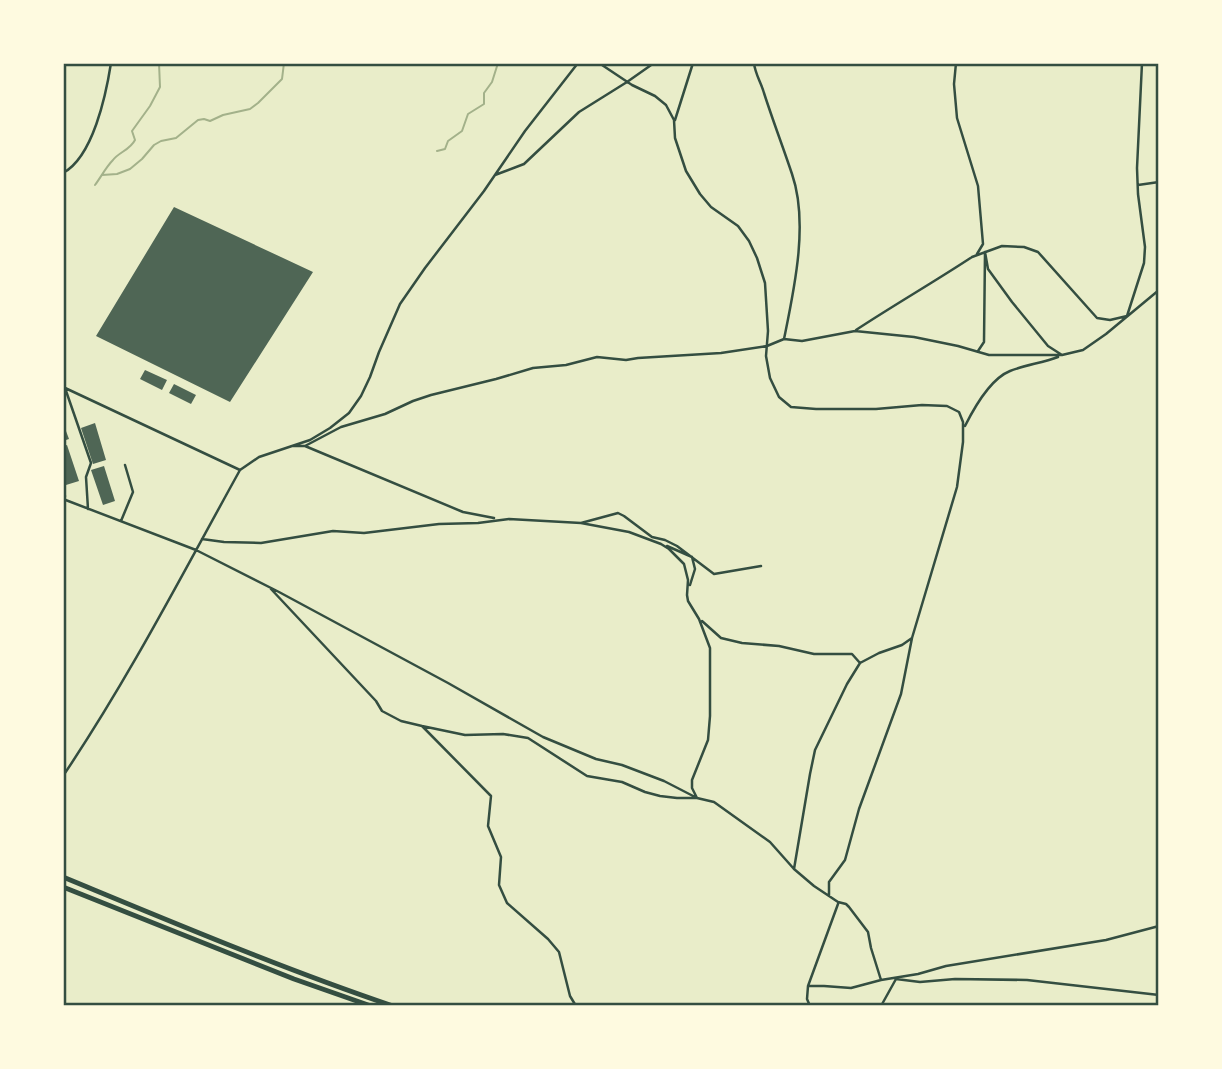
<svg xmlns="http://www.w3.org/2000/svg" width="1222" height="1069" viewBox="0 0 1222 1069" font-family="'Fira Sans Condensed',sans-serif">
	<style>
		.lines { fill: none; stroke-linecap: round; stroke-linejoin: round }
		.stream { stroke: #a3b18a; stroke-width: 2 }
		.building { fill: #4f6655 }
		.minor { stroke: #344e41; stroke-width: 2.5 }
		.trunk { stroke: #344e41; stroke-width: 5 }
		.neatline { fill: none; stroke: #344e41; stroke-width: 2.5 }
	</style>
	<rect width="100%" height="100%" fill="#e9edc9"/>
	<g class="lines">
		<!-- stream -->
		<path class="stream" d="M 437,151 L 445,149 L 448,141 L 462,131 L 468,114 L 484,104 L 484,93 L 492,82 L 498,63
			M 102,175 L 117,174 L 130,169 L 142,159 L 154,145 L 161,141 L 176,138 L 198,120 L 204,119 L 210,121 L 223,115 L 250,109 L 258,103 L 282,79 L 284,63
			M 95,185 C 101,177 106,167 113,160 C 119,152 130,150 135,140 L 132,131 L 150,106 L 160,87 L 159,63"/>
	</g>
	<!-- building -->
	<path class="building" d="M 174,207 L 313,272 L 230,402 L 96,336 Z
		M 145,370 L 167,380 L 162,390 L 140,379 Z
		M 174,384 L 196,395 L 191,404 L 169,393 Z
		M 63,423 L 69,439 L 63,441 Z
		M 95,423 L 106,460 L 93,464 L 81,428 Z
		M 67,445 L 79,481 L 66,485 L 63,475 L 63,446 Z
		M 104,466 L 115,501 L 103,505 L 91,470 Z"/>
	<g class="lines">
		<!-- minor -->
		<path class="minor" d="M 599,63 L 632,85 L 655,96 L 666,105 L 674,120 L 675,138 L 686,171 L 700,194 L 711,207 L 738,226 L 749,241 L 757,258 L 765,283 L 768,331 L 766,356 L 770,378 L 779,397 L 791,407 L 816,409 L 876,409 L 922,405 L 947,406 L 959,412 L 963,422 L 963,442 L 957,487 L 912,638 L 902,645 L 879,653 L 860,663 L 847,684 L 815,750 L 810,774 L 794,869
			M 754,63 C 755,74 761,82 764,93 C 773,121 783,147 792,174 C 809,223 794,290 784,339
			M 956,63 L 954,84 L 957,118 L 978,186 L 983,244 L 977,254
			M 675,120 L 693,63
			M 63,173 C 93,157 106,95 111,63
			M 495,175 L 524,164 L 579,112 L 627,82 L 654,63
			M 1138,185 L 1159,182
			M 972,257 L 1002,246 L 1024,247 L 1038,252 L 1097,318 L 1110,320 L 1127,316 L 1144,263 L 1145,247 L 1138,194 L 1137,168 L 1142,63
			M 856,330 C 894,305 934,282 972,257
			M 978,351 L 984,342 L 985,252 L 988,269 L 1012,302 L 1048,346 L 1062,355
			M 63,387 L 240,470 C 183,573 129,678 63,776
			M 65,388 L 91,463 L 86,477 L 88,509
			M 965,426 C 974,408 990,379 1010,371 C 1025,365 1042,363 1058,357
			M 293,446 L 305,446 L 341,427 L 385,414 L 413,401 L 431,395 L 496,379 L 533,368 L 566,365 L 597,357 L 626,360 L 638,358 L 721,353 L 767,346 L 784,339 L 802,341 L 855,331 L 914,337 L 958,346 L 989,355 L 1062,355 L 1083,350 L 1106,334 L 1159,290
			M 305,446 L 463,512 L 494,518
			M 240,470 L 259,457 L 310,440 L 330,428 L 349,413 L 361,396 L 370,377 L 379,352 L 400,304 L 425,268 L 484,191 L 525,131 L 578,63
			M 63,489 L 65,496 L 64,500
			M 63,499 L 196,550 L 279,592 L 448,683 L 543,737 L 596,759 L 622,765 L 664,781 L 697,798 L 714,802 L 770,842 L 794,869 L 814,886 L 838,902 L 846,904 L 849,907 L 868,932 L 871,948 L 881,980
			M 121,521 L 133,492 L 125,465
			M 581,523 L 618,513 L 624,516 L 652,537 L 665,540 L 677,546 L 714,574 L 761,566
			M 202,539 L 224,542 L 261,543 L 333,531 L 364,533 L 439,524 L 478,523 L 509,519 L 581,523 L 629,532 L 661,544 L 669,549 L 684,564 L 688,580 L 687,595 L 688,601 L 699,619 L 710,648 L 710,716 L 708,740 L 692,780 L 692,788 L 697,798 L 677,798 L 660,796 L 645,792 L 622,782 L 587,776 L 528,738 L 503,734 L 465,735 L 422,726
			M 667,546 L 692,557 L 695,569 L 690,585
			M 271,589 L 376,701 L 382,711 L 401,721 L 422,726 L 491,796 L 488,826 L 501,857 L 499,885 L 507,903 L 548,939 L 559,952 L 570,996 L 576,1006
			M 702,621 L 721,638 L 742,643 L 779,646 L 814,654 L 852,654 L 860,663
			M 829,896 L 829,882 L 845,860 L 859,809 L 901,694 L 912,638
			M 808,986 L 824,986 L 851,988 L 881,980 L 918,974 L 946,966 L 1106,940 L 1159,926
			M 810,1006 L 807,999 L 808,986 L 838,904
			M 881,1006 L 896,979 L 920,982 L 955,979 L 1027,980 L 1159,995"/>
		<!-- trunk -->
		<path class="trunk" d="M 63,877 C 172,922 281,968 393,1006
			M 63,887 L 294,979 L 371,1006"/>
	</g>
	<!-- border -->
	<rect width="1222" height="1069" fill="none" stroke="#fefae0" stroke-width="130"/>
	<rect x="65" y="65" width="1092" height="939" class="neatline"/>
</svg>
